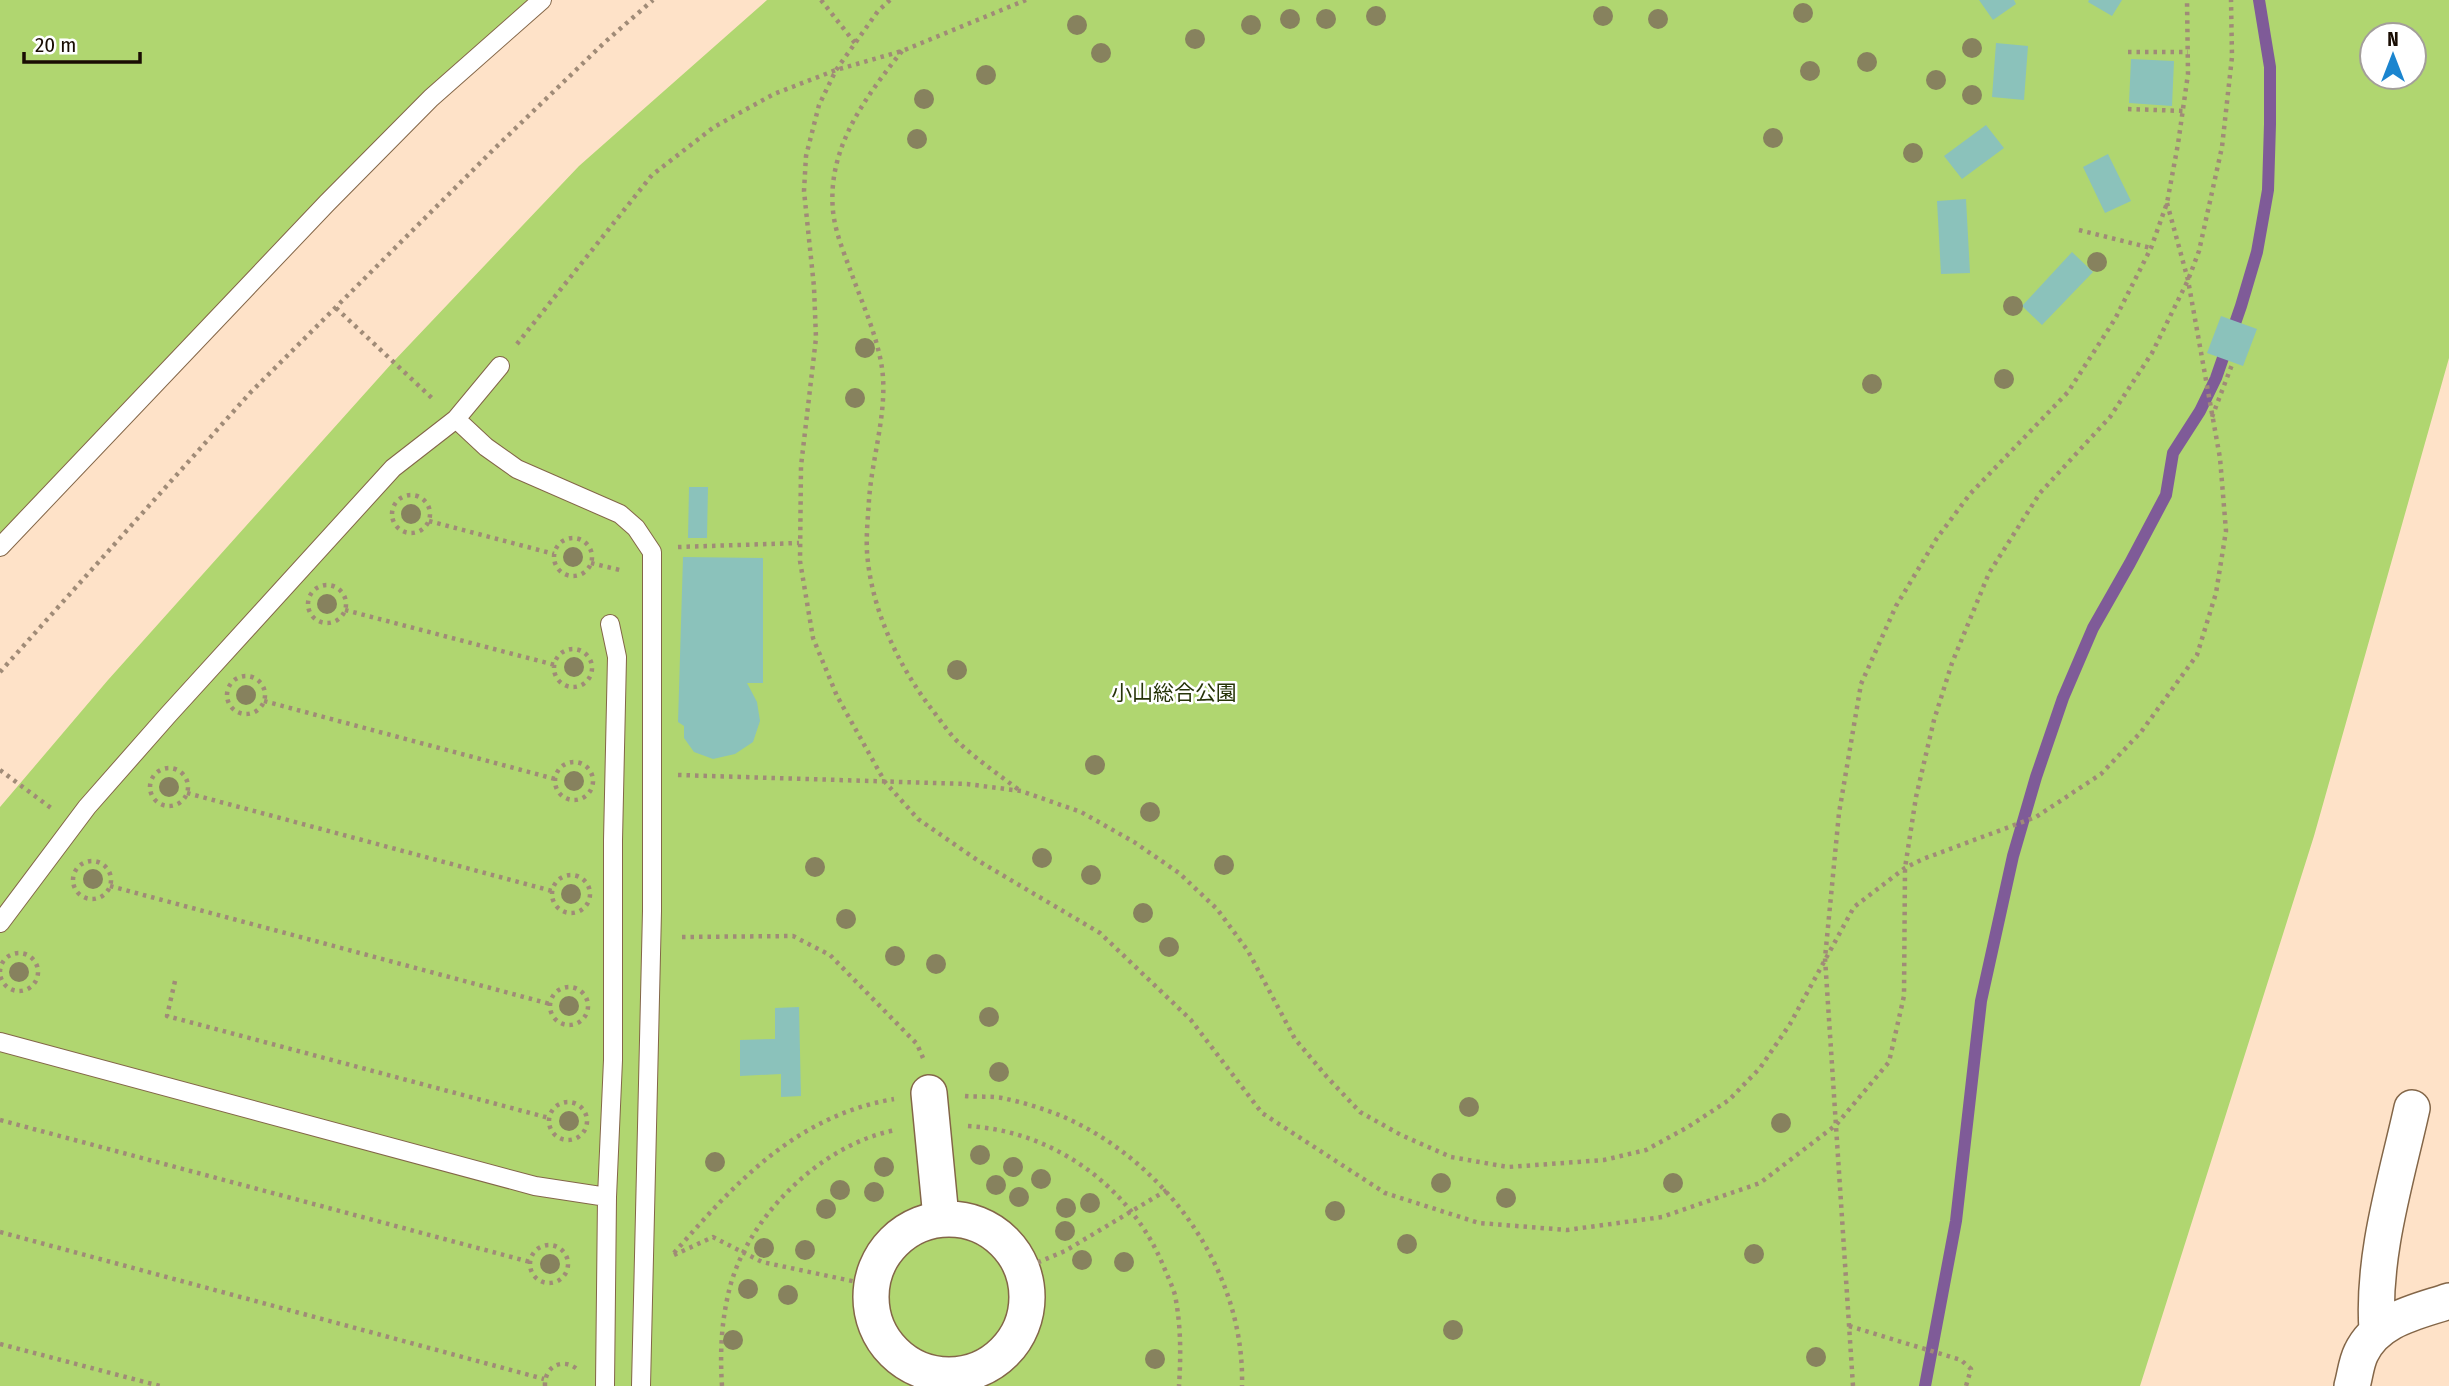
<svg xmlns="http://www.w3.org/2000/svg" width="2449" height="1386" viewBox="0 0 2449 1386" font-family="'Fira Sans Condensed','Noto Sans JP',sans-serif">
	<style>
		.green { fill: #b0d670; fill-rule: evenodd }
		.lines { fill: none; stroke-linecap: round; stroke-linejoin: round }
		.stream { stroke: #7f5b98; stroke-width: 12 }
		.building { fill: #8bc2bb }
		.lane-casing { stroke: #836648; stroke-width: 20 }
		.street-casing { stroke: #836648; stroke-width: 38 }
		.path { stroke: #a08b77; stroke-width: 4.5; stroke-dasharray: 3.5 5; stroke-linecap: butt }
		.lane { stroke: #fff; stroke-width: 18 }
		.street { stroke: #fff; stroke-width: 35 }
		.tree { fill: #87825e }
		.labels { text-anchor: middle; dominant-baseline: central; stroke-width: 5; stroke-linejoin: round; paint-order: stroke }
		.park-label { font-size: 21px; fill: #263408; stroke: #fff }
	</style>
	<rect width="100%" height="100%" fill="#fee2c8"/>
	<!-- green -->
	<path class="green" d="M 0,0 L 542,0 L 431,98 L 0,548 Z
		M 767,0 L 2449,0 L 2449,358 L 2314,836 L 2140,1386 L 0,1386 L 0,807 L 108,680 L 393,362 L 579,166 ZM 2372,35 L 2414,35 L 2414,77 L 2372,77 Z"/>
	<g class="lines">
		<!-- stream -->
		<path class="stream" d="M 1925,1386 L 1956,1221 L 1981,1001 L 2013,856 L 2036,777 L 2063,698 L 2093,628 L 2130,563 L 2166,495 L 2173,453 L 2200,411 L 2216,378 L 2241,306 L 2257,252 L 2268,190 L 2270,124 L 2270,67 L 2259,0"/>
	</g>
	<!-- building -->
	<path class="building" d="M 1979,0 L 2014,0 L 2016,4 L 1993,20 Z
		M 2089,0 L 2122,0 L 2112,16 L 2088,2 Z
		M 1996,43 L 2028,46 L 2024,100 L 1992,97 Z
		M 2131,59 L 2174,61 L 2172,106 L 2129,103 Z
		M 1986,125 L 2004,148 L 1962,179 L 1944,156 Z
		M 2108,154 L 2131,201 L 2105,213 L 2083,167 Z
		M 1966,199 L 1970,273 L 1941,274 L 1937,201 Z
		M 2072,252 L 2093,272 L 2042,325 L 2022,306 Z
		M 2221,316 L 2257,329 L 2243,366 L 2207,353 Z
		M 689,487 L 708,487 L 707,538 L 688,538 Z
		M 683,557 L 763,558 L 763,683 L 747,683 L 757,702 L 760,721 L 753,742 L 735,754 L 713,759 L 694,752 L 684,738 L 684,726 L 678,722 Z
		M 799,1007 L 801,1096 L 781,1097 L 781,1074 L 740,1076 L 740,1040 L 775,1039 L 775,1008 Z"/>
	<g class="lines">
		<defs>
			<path id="lane" d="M 456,419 L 486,447 L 517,469 L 620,514 L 636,528 L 652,552 L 652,911 L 641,1386
				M 0,547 L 327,203 L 431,98 L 542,0
				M 0,923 L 87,807 L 168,715 L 393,468 L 456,419 L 500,366
				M 0,1042 L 535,1186 L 607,1197
				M 605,1386 L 607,1197 L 613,1060 L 613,840 L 617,657 L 610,624"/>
			<path id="street" d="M 929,1093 L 941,1218
				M871 1297a78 78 0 1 1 156 0a78 78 0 1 1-156 0Z
				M 2377,1330 C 2372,1256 2396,1180 2412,1108
				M 2352,1386 C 2355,1376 2356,1363 2361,1353 C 2377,1319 2416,1312 2449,1301"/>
		</defs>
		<!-- lane casing -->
		<use href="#lane" class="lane-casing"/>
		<!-- street casing -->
		<use href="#street" class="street-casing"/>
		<!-- path -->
		<path class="path" d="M 821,0 L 855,43
			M 890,0 L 878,11 L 836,70 L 819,105 L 806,156 L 804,191 L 814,287 L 816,338 L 801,466 L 800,561 L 813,638 L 837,696 L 885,782 L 918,819 L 977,860 L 1100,933 L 1191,1020 L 1262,1113 L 1385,1193 L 1479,1223 L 1567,1230 L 1662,1217 L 1760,1183 L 1836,1125 L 1889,1062 L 1904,996 L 1905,868 L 1916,797 L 1934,720 L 1952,663 L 1989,573 L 2040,493 L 2110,417 L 2152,353 L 2188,280 L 2199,251 L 2222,147 L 2232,57 L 2231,0
			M 902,51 C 865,98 827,148 833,211 C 835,232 844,253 851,272 C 862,303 877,335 882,368 C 888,411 872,457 869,500 C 868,517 866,535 867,552 C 871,608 897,663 930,707 C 939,718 947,731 957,741 C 976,759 998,774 1019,790
			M 2128,52 L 2188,52
			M 2128,109 L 2183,111
			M 2079,230 L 2151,248
			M 336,308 L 434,400
			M 517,344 L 652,175 L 714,127 L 774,94 L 836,70 L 902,51 L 1026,0
			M 2212,417 L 2233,362
			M392 514a19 19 0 1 1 38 0a19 19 0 1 1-38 0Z
			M 429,521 L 554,554
			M554 557a19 19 0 1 1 38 0a19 19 0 1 1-38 0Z
			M 678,547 L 799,543
			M 591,563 L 624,571
			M308 604a19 19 0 1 1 38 0a19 19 0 1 1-38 0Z
			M 345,610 L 555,665
			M554 668a19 19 0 1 1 38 0a19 19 0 1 1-38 0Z
			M 0,672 L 250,393 L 493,150 L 605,42 L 653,0
			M227 695a19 19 0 1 1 38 0a19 19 0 1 1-38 0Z
			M 264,701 L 555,779
			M555 781a19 19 0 1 1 38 0a19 19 0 1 1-38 0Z
			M150 787a19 19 0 1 1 38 0a19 19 0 1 1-38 0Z
			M 0,770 L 51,808
			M 678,775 L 967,784 L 1021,791 L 1081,812 L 1134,842 L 1179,873 L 1217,909 L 1248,951 L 1295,1039 L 1327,1077 L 1360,1112 L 1401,1135 L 1451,1157 L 1508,1167 L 1604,1160 L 1646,1150 L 1688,1127 L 1729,1100 L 1760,1068 L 1790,1024 L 1854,907 L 1905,868 L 1923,859 L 2036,817 L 2101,774 L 2141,732 L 2197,655 L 2216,593 L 2226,531 L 2220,458 L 2188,280 L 2167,203
			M 187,793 L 552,891
			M73 880a19 19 0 1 1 38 0a19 19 0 1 1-38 0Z
			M552 894a19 19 0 1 1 38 0a19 19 0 1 1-38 0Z
			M 110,886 L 550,1004
			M 682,937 L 793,936 L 830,955 L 917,1044 L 923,1058
			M0 972a19 19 0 1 1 38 0a19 19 0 1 1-38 0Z
			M 175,981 L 167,1016 L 549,1118
			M550 1006a19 19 0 1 1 38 0a19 19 0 1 1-38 0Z
			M 965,1096 C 977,1097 990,1096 1002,1098 C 1022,1102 1045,1109 1064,1117 C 1167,1163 1245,1271 1242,1386
			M549 1121a19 19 0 1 1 38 0a19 19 0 1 1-38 0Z
			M 0,1120 L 530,1262
			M 968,1126 C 1053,1131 1130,1186 1163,1265 C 1167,1275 1172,1285 1175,1295 C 1181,1326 1181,1355 1179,1386
			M 0,1232 L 544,1379
			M530 1264a19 19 0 1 1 38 0a19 19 0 1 1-38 0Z
			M 674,1253 C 736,1182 796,1116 894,1099
			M 674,1255 L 713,1237 L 762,1262 L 871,1285
			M 1022,1269 L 1065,1251 L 1167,1190
			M 1849,1326 L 1961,1360 L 1971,1369 L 1966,1386
			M 0,1344 L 160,1386
			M 545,1386 C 544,1367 562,1357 577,1369
			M 722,1386 C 720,1355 721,1326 728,1295 C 744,1220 820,1144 896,1130
			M 1853,1386 L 1825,958 L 1839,813 L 1861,684 L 1896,606 L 1937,538 L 1970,494 L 2068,392 L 2115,319 L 2151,248 L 2167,203 L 2178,144 L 2188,74 L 2187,0"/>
		<!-- lane -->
		<use href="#lane" class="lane"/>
		<!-- street -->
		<use href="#street" class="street"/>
	</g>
	<!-- trees -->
	<g class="tree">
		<circle cx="1803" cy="13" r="10"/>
		<circle cx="1376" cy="16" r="10"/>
		<circle cx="1603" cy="16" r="10"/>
		<circle cx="1290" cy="19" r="10"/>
		<circle cx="1326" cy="19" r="10"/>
		<circle cx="1658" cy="19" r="10"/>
		<circle cx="1077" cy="25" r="10"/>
		<circle cx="1251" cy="25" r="10"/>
		<circle cx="1195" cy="39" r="10"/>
		<circle cx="1972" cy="48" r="10"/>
		<circle cx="1101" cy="53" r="10"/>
		<circle cx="1867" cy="62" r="10"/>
		<circle cx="1810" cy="71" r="10"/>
		<circle cx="986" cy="75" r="10"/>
		<circle cx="1936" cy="80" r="10"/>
		<circle cx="1972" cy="95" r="10"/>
		<circle cx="924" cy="99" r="10"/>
		<circle cx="1773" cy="138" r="10"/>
		<circle cx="917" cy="139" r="10"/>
		<circle cx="1913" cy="153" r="10"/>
		<circle cx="2097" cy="262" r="10"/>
		<circle cx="2013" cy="306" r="10"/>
		<circle cx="865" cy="348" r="10"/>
		<circle cx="2004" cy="379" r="10"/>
		<circle cx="1872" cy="384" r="10"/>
		<circle cx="855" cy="398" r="10"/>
		<circle cx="411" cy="514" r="10"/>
		<circle cx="573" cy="557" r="10"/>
		<circle cx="327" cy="604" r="10"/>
		<circle cx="574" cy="667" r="10"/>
		<circle cx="957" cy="670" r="10"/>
		<circle cx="246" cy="695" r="10"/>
		<circle cx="1095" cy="765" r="10"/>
		<circle cx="574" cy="781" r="10"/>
		<circle cx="169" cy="787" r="10"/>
		<circle cx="1150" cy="812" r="10"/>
		<circle cx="1042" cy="858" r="10"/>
		<circle cx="1224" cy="865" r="10"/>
		<circle cx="815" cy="867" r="10"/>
		<circle cx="1091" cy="875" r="10"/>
		<circle cx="93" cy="879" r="10"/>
		<circle cx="571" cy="894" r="10"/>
		<circle cx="1143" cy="913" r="10"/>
		<circle cx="846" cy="919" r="10"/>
		<circle cx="1169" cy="947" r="10"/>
		<circle cx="895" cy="956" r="10"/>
		<circle cx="936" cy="964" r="10"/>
		<circle cx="19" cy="972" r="10"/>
		<circle cx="569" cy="1006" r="10"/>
		<circle cx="989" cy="1017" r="10"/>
		<circle cx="999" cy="1072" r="10"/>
		<circle cx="1469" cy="1107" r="10"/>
		<circle cx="569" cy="1121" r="10"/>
		<circle cx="1781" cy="1123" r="10"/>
		<circle cx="980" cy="1155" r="10"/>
		<circle cx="715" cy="1162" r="10"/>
		<circle cx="884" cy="1167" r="10"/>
		<circle cx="1013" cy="1167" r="10"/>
		<circle cx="1041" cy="1179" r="10"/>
		<circle cx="1441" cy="1183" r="10"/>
		<circle cx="1673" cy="1183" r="10"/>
		<circle cx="996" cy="1185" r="10"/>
		<circle cx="840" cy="1190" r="10"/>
		<circle cx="874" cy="1192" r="10"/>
		<circle cx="1019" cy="1197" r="10"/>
		<circle cx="1506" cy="1198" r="10"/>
		<circle cx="1090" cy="1203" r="10"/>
		<circle cx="1066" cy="1208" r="10"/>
		<circle cx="826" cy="1209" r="10"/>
		<circle cx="1335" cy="1211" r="10"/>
		<circle cx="1065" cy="1231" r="10"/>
		<circle cx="1407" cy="1244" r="10"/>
		<circle cx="764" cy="1248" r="10"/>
		<circle cx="805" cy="1250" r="10"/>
		<circle cx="1754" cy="1254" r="10"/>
		<circle cx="1082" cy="1260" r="10"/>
		<circle cx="1124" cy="1262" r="10"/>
		<circle cx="550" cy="1264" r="10"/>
		<circle cx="748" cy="1289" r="10"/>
		<circle cx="788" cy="1295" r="10"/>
		<circle cx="1453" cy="1330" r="10"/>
		<circle cx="733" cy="1340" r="10"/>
		<circle cx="1816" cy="1357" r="10"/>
		<circle cx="1155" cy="1359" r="10"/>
	</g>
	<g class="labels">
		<!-- park labels -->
		<g class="park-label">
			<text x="1174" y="693">小山総合公園</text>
		</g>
	</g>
	<!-- north arrow -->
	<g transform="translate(2393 56)"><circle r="33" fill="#ffffff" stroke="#a39e9a" stroke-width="2"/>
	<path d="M0-5L12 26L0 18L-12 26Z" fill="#1b85cf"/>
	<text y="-10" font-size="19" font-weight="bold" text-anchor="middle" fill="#190d03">N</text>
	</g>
	<!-- scale -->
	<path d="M24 52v10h116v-10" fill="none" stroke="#190d03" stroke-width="3.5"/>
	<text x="35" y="52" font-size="21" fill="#190d03" stroke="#ffffff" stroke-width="5" paint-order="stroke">20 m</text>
</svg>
